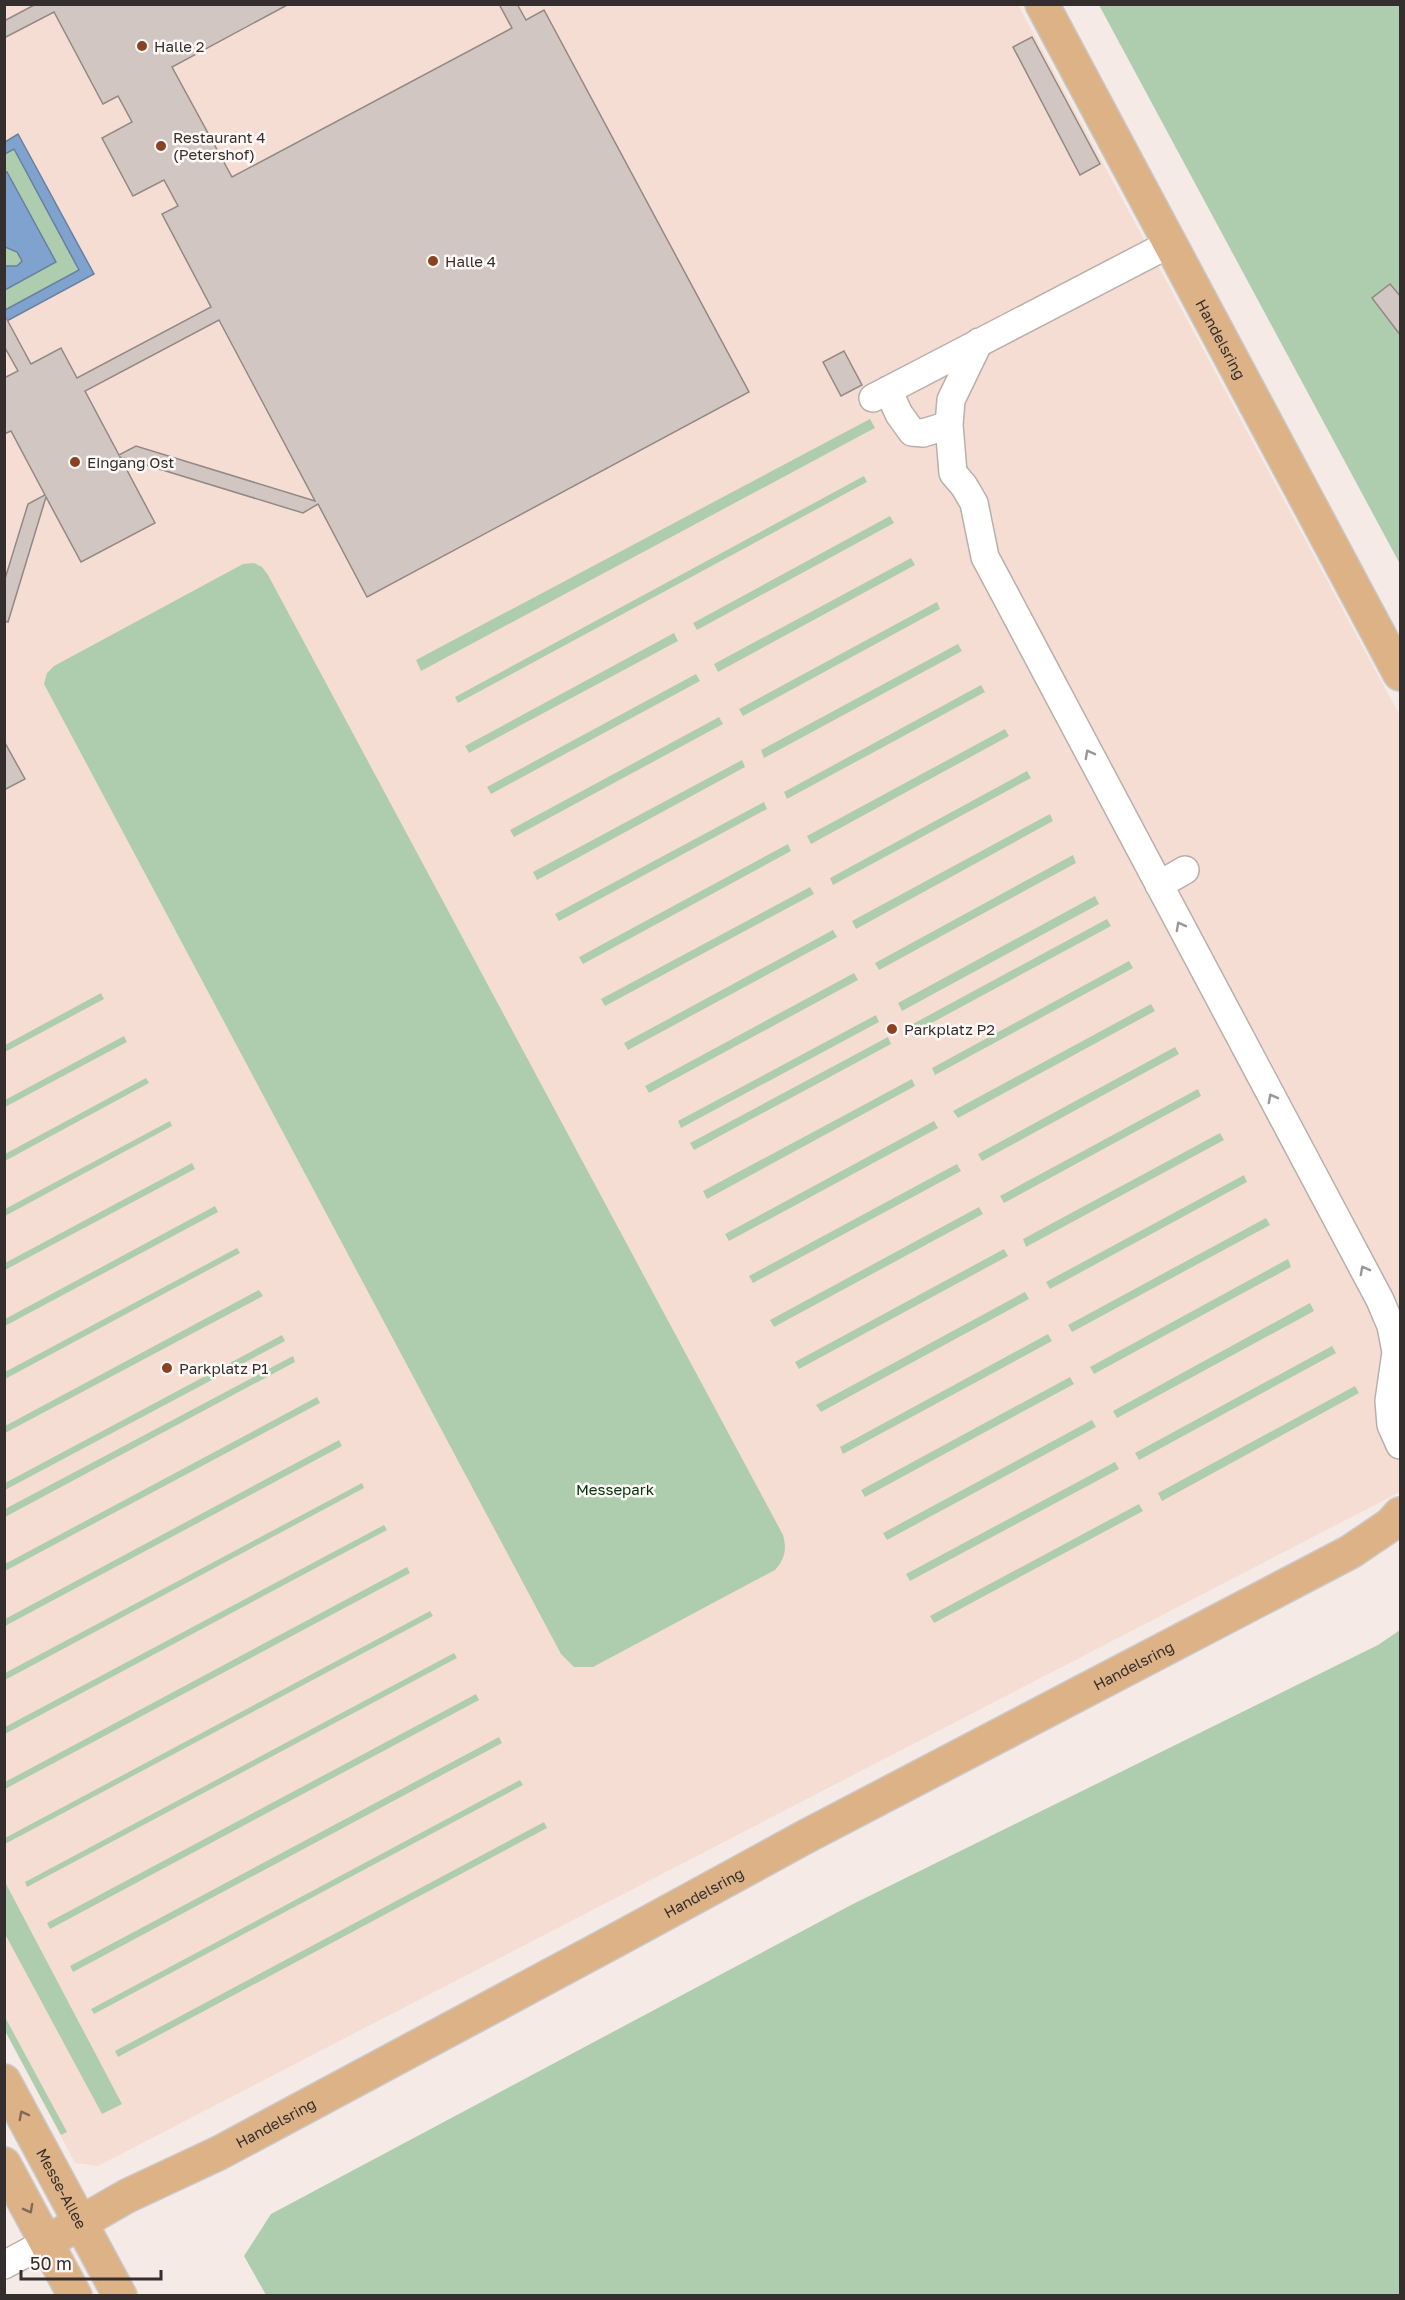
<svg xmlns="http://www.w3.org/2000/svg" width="1405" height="2300" viewBox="0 0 1405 2300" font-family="'Golos Text',sans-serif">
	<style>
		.commercial { fill: #f6ddd4 }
		.green { fill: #aecdae }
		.water { fill: #7fa3ce; stroke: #68809e; stroke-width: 1.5 }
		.building { fill: #d1c6c2; stroke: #928884; stroke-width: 1.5; fill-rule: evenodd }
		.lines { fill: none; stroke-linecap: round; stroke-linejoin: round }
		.minor-casing { stroke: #b9afab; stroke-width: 30 }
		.major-casing { stroke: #cac9c9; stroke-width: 36 }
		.minor { stroke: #fff; stroke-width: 27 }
		.major { stroke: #ddb286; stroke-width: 33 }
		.oneway { stroke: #9a9796 }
		.oneway2 { stroke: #806a56 }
		.poi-dot { fill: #8a4222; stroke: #fef9f7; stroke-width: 2 }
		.labels { text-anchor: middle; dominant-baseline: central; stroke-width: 5; stroke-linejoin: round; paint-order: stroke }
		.poi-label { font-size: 15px; fill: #342f2e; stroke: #fef9f7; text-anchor: start }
		.street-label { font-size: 15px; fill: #342f2e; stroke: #fef9f7 }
		.park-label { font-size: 15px; fill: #03340b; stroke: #fef9f7 }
	</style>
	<rect width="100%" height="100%" fill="#f5eae6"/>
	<!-- commercial -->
	<path class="commercial" d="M 4,5 L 1018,5 L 1400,716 L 1400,1492 L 98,2166 L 75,2163 L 4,2028 Z"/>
	<!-- green -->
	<path class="green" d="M 1099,5 L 1400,5 L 1400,564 Z
		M 18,134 L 94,274 L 5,322 L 5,142 Z
		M 870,419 L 875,428 L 871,430 L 421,671 L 416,660 Z
		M 864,476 L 867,482 L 458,703 L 455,697 Z
		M 890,516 L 894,523 L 697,630 L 693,623 Z
		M 911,558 L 915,565 L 718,672 L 714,664 Z
		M 254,563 L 262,567 L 268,575 L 783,1535 C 787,1549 785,1559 775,1570 L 593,1667 L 574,1667 L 561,1654 L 44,684 L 47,673 L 54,666 L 243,564 Z
		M 937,602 L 940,609 L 743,716 L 739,709 Z
		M 674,633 L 678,641 L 469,753 L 465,746 Z
		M 958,644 L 962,651 L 764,758 L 761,750 Z
		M 696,674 L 700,681 L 491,794 L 487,787 Z
		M 981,685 L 985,692 L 787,799 L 784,792 Z
		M 719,717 L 723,724 L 514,837 L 510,830 Z
		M 1005,729 L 1009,736 L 811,844 L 807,836 Z
		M 742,760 L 745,767 L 537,880 L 533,872 Z
		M 1027,771 L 1031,778 L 833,885 L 830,878 Z
		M 764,802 L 767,809 L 559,921 L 555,914 Z
		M 1050,814 L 1053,821 L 856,929 L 852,921 Z
		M 788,844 L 791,851 L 583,964 L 579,957 Z
		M 1073,855 L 1076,863 L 879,970 L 875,963 Z
		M 810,887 L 814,894 L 605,1006 L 601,999 Z
		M 1095,896 L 1099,904 L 902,1011 L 898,1003 Z
		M 1107,919 L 1111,926 L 913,1033 L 909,1026 Z
		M 833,930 L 837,937 L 628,1050 L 624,1043 Z
		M 1129,961 L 1133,968 L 935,1075 L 932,1068 Z
		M 854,973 L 858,980 L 649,1093 L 645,1086 Z
		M 101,993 L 104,999 L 5,1052 L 5,1045 Z
		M 1151,1004 L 1155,1011 L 958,1118 L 953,1111 Z
		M 876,1015 L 879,1022 L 681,1128 L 678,1121 Z
		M 124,1036 L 127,1042 L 5,1107 L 5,1100 Z
		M 888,1037 L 891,1044 L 694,1150 L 690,1143 Z
		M 1175,1047 L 1179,1054 L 982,1161 L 978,1154 Z
		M 146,1078 L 149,1083 L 5,1161 L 5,1154 Z
		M 912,1079 L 915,1086 L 707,1199 L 703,1191 Z
		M 1198,1089 L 1201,1096 L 1004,1203 L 1000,1196 Z
		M 170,1121 L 172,1126 L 5,1216 L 5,1209 Z
		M 934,1121 L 938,1128 L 729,1241 L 725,1234 Z
		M 1220,1133 L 1224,1140 L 1026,1247 L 1023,1239 Z
		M 192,1163 L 195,1169 L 5,1270 L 5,1263 Z
		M 957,1164 L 961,1171 L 753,1283 L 749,1276 Z
		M 1244,1175 L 1247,1182 L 1050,1289 L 1046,1282 Z
		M 215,1206 L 218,1212 L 5,1326 L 5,1319 Z
		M 979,1207 L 983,1214 L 774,1327 L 770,1320 Z
		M 1266,1218 L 1270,1225 L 1072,1332 L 1068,1325 Z
		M 237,1248 L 240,1253 L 5,1379 L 5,1372 Z
		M 1004,1249 L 1008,1256 L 799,1369 L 795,1362 Z
		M 1288,1259 L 1291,1267 L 1094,1374 L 1090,1367 Z
		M 259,1290 L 263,1296 L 5,1433 L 5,1426 Z
		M 1025,1292 L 1029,1299 L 821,1412 L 816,1405 Z
		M 1310,1303 L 1314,1311 L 1117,1418 L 1113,1411 Z
		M 1048,1334 L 1052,1341 L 843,1454 L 840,1447 Z
		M 282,1335 L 285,1341 L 5,1490 L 5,1483 Z
		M 1332,1346 L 1336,1353 L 1139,1460 L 1135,1453 Z
		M 293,1356 L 295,1362 L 5,1517 L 5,1509 Z
		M 1070,1377 L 1074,1384 L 865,1497 L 861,1490 Z
		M 1355,1386 L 1359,1393 L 1162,1501 L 1158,1493 Z
		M 317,1397 L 320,1403 L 5,1571 L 5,1564 Z
		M 1092,1420 L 1096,1427 L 887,1540 L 883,1533 Z
		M 339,1440 L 342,1446 L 5,1626 L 5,1619 Z
		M 1115,1462 L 1119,1469 L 910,1581 L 906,1574 Z
		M 362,1483 L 364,1488 L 5,1680 L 5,1673 Z
		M 1139,1504 L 1143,1511 L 934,1623 L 930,1616 Z
		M 384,1525 L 387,1530 L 5,1734 L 5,1727 Z
		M 407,1567 L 410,1573 L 5,1789 L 5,1782 Z
		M 430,1611 L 433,1616 L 5,1844 L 5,1838 Z
		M 1400,1630 L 1400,2295 L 266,2295 L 244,2256 L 271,2214 L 853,1904 L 1378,1645 Z
		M 454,1653 L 457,1658 L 27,1887 L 25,1882 Z
		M 476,1694 L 479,1700 L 50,1929 L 47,1923 Z
		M 499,1737 L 502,1743 L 73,1972 L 70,1966 Z
		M 520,1780 L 523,1785 L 94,2014 L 91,2009 Z
		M 544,1822 L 547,1828 L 118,2057 L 115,2051 Z
		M 5,1882 L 122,2104 L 102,2114 L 5,1934 Z
		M 5,2017 L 67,2132 L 61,2135 L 5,2031 Z"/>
	<!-- water -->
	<path class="water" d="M 18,134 L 94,274 L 5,322 L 5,310 L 79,270 L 14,149 L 5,154 L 5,142 Z
		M 7,172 L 56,262 L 5,290 L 5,266 L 17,266 L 22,261 L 17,252 L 5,247 L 4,173 Z"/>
	<!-- building -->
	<path class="building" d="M 36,4 L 289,4 L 172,67 L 232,177 L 512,28 L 499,4 L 517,4 L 526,20 L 544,10 L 749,392 L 367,597 L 318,504 L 303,513 L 120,457 L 155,523 L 81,562 L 46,497 L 8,622 L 4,621 L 4,582 L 28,504 L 45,495 L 11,431 L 4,434 L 4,378 L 18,371 L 4,346 L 4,314 L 31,364 L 61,348 L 77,378 L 211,307 L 162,214 L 178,206 L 164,180 L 133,196 L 102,138 L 132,122 L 118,96 L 103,104 L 54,12 L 4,38 L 4,21 ZM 219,320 L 315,501 L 136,446 L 119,455 L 85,391 Z
		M 1032,37 L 1100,164 L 1080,175 L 1013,47 Z
		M 1390,284 L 1401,297 L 1401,336 L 1372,298 Z
		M 844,351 L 862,385 L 841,396 L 823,362 Z
		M 4,741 L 25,779 L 4,790 Z"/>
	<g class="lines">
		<defs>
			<path id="minor" d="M 888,390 L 899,414 L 912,432 L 923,433 L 949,425 L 951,400 L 979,342
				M 873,398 L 1171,243
				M 949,425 L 953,473 L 964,486 L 974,503 L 985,557 L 1380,1300 L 1391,1326 L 1396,1352 L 1389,1401 L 1391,1425 L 1400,1445
				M 1159,885 L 1185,870
				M 4,2265 L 47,2242"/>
			<g id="major">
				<path id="s1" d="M 1042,4 L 1400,674"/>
				<path id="s2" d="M 4,2081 L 120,2296"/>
				<path d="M 4,2164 L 75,2296"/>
				<path id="s3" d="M 47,2242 L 127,2196 L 219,2153 L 620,1938 L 805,1837 L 1350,1552 L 1390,1525 L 1400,1514"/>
			</g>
		</defs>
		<!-- minor casing -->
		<use href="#minor" class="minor-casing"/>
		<!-- major casing -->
		<use href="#major" class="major-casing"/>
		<!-- minor -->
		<use href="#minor" class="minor"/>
		<!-- major -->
		<use href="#major" class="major"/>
	</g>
	<!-- one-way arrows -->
	<defs><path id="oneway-chevron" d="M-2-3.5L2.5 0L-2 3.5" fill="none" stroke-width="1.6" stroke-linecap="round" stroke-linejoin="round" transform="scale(1.5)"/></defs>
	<g class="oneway">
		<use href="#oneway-chevron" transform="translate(1089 754) rotate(-118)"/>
		<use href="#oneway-chevron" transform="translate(1180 926) rotate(-118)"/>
		<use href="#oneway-chevron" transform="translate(1272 1098) rotate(-118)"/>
		<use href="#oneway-chevron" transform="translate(1364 1270) rotate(-118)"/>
	</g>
	<g class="oneway2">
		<use href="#oneway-chevron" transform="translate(23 2115) rotate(-118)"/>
		<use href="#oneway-chevron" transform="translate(29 2209) rotate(62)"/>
	</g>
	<!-- markers -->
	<g class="poi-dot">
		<circle cx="142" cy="46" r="6"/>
		<circle cx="161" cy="146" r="6"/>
		<circle cx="433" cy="261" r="6"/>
		<circle cx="75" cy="462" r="6"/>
		<circle cx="892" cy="1029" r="6"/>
		<circle cx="167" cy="1368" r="6"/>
	</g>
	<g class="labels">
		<!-- poi labels -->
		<g class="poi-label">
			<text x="154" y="46">Halle 2</text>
			<text x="173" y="137">Restaurant 4<tspan x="173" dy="17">(Petershof)</tspan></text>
			<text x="445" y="261">Halle 4</text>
			<text x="87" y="462">Eingang Ost</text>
			<text x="904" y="1029">Parkplatz P2</text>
			<text x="179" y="1368">Parkplatz P1</text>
		</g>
		<!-- street labels -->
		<g class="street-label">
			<text stroke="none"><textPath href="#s1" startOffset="380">Handelsring</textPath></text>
			<text stroke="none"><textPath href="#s3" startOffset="1230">Handelsring</textPath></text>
			<text stroke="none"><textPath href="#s3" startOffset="744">Handelsring</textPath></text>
			<text stroke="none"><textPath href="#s3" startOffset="258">Handelsring</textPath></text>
			<text stroke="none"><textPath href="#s2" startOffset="122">Messe-Allee</textPath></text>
		</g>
		<!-- park labels -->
		<g class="park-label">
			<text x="615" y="1489">Messepark</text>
		</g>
	</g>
	<!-- border -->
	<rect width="1405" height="2300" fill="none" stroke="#342f2e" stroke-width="12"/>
	<!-- scale -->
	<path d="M21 2270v9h140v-9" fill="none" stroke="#342f2e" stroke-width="3"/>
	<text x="30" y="2270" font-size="18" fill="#342f2e" stroke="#fef9f7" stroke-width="4.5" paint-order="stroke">50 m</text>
</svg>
